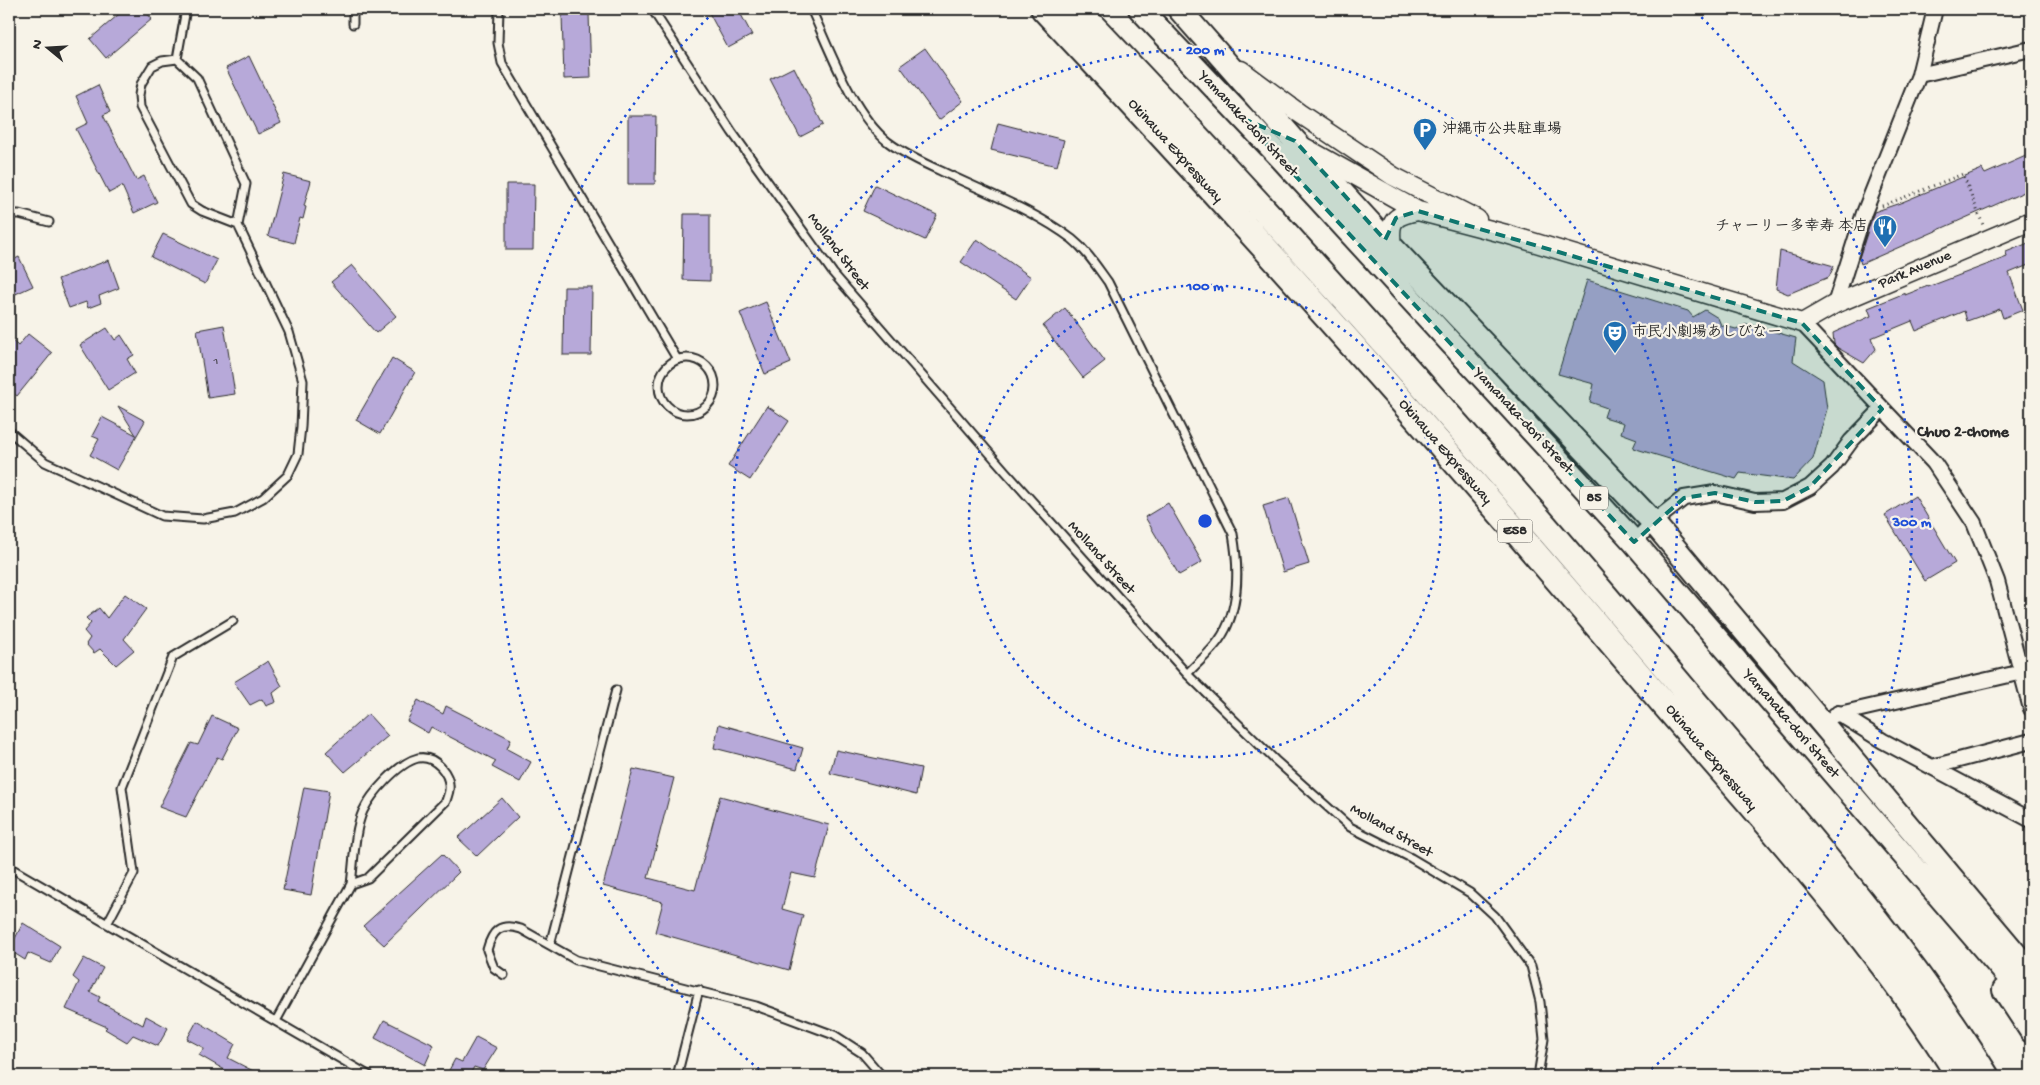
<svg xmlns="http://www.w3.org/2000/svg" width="2040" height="1085" viewBox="0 0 2040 1085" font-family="'Gochi Hand','Klee One',sans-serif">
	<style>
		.building { fill: #b7a9d9; stroke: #2b2b2b }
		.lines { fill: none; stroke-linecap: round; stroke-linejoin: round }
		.service-casing { stroke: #2b2b2b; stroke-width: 11 }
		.minor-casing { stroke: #2b2b2b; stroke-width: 18 }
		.tertiary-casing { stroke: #2b2b2b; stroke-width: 21 }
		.primary-casing { stroke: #2b2b2b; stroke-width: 26 }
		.motorway-casing { stroke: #2b2b2b; stroke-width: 29 }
		.path { stroke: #2b2b2b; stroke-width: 3; stroke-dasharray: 1 4; stroke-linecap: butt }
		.service { stroke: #f7f3e8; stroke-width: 7 }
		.minor { stroke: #f7f3e8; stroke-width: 14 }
		.tertiary { stroke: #f7f3e8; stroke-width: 18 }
		.primary { stroke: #f7f3e8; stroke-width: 22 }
		.motorway { stroke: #f7f3e8; stroke-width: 25 }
		.marked { fill: #0f766e; fill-opacity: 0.2; stroke: #0f766e; stroke-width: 4; stroke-dasharray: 10 6; stroke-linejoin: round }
		.ring { fill: none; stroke: #1d4ed8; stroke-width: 2.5; stroke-dasharray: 2.5 5 }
		.labels { text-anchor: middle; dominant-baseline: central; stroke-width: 4.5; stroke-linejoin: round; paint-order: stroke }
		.number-label { font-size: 12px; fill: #4e4a56 }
		.shield { fill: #f7f3e8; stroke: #686764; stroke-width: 1 }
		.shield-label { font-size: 14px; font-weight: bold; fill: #2b2b2b }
		.street-label { font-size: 15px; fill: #2b2b2b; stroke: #f7f3e8 }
		.poi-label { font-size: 15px; font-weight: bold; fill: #2b2b2b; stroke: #f7f3e8; text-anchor: start }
		.neighbourhood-label { font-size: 16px; font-weight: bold; fill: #2b2b2b; stroke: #f7f3e8 }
		.centre { fill: #1d4ed8; stroke: #f7f3e8; stroke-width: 2.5 }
		.ring-label { font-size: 15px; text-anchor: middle; font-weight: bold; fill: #1d4ed8; stroke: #f7f3e8; stroke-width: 4.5; stroke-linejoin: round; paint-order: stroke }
	</style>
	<rect width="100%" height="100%" fill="#f7f3e8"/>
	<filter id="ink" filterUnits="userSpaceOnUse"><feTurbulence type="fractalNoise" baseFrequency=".02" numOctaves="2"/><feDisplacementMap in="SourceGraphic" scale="10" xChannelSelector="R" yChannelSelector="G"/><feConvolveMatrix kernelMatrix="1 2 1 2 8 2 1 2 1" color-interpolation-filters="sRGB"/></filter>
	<g filter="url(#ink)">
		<!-- building -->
		<path class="building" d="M 125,9 L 143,9 L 152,19 L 106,58 L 90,39 Z
			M 707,9 L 738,9 L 752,35 L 728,48 Z
			M 589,14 L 591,78 L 564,79 L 562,15 Z
			M 925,48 L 963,101 L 939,120 L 900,66 Z
			M 249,56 L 281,123 L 258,134 L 226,68 Z
			M 794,67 L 823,125 L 800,137 L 770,79 Z
			M 98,85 L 110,112 L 103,115 L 136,180 L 144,176 L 157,202 L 134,213 L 122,186 L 109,193 L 76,129 L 88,123 L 76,96 Z
			M 628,116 L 656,116 L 655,184 L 628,184 Z
			M 998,123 L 1064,140 L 1057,166 L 991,150 Z
			M 2028,155 L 2031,164 L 2031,189 L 1861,264 L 1859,258 L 1874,212 L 1900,203 L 1982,169 L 1985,174 Z
			M 284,174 L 311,181 L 304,206 L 306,207 L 303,219 L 300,218 L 294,243 L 268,236 Z
			M 506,184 L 534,184 L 533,250 L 506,250 Z
			M 875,185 L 937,215 L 925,240 L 863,211 Z
			M 684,214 L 710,214 L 710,281 L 683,280 Z
			M 163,234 L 217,260 L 205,284 L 151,257 Z
			M 977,239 L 1031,277 L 1016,299 L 961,262 Z
			M 2031,242 L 2031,264 L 2009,273 L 2023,310 L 2003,318 L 2000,309 L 1967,321 L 1964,311 L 1916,331 L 1912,321 L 1871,338 L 1876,349 L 1864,363 L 1838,348 L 1834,344 L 1833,333 L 1871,316 L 1868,308 L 1905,293 L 1905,295 L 1928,286 L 1928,287 L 2007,257 L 2006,252 Z
			M 1780,251 L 1834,266 L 1829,277 L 1788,294 L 1776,289 Z
			M 19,257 L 33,286 L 9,297 L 9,262 Z
			M 109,260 L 119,288 L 99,296 L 101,303 L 88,308 L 86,302 L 69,308 L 58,279 Z
			M 352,265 L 396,316 L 376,333 L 331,282 Z
			M 1587,280 L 1688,311 L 1693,317 L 1705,310 L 1718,318 L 1721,325 L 1736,329 L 1747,324 L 1796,338 L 1793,361 L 1823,380 L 1827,409 L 1813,459 L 1793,480 L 1740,473 L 1736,479 L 1633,448 L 1637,439 L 1621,433 L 1624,423 L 1604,417 L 1607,408 L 1590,402 L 1594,384 L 1558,374 Z
			M 564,287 L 592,287 L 591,355 L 563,355 Z
			M 766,302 L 791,363 L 765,374 L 740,313 Z
			M 1065,308 L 1105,361 L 1083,378 L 1043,326 Z
			M 224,325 L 235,394 L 208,398 L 197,330 Z
			M 107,328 L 115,340 L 121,335 L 134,355 L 127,359 L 135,373 L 108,390 L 80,345 Z
			M 28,334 L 52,353 L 17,396 L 9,390 L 9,338 L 18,346 Z
			M 392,358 L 415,372 L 380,434 L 356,420 Z
			M 118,406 L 145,421 L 117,470 L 90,455 L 99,439 L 92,436 L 102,417 L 136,435 Z
			M 767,406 L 789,421 L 750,480 L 728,466 Z
			M 1915,496 L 1955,563 L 1925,581 L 1885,515 Z
			M 1289,498 L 1309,564 L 1283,572 L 1263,506 Z
			M 1168,503 L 1202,562 L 1179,575 L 1145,517 Z
			M 125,594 L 146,609 L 124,639 L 134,650 L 116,665 L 100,649 L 94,653 L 86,644 L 90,638 L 84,631 L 91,623 L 86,618 L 99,608 L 107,618 Z
			M 268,661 L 282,686 L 273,693 L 276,702 L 266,706 L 262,699 L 250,705 L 234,682 Z
			M 418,700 L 443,714 L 446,706 L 511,739 L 507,749 L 531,762 L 520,782 L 492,767 L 496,761 L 431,727 L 428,733 L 407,721 Z
			M 368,714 L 388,736 L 345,772 L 326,752 Z
			M 212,716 L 238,728 L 222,759 L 217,757 L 186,817 L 159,807 L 191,743 L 198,745 Z
			M 719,724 L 803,748 L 797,769 L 714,748 Z
			M 836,750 L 921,768 L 916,795 L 830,773 Z
			M 633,769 L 674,778 L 648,878 L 695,890 L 720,796 L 829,825 L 815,878 L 791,873 L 782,909 L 803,915 L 789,970 L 655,932 L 663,902 L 603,886 Z
			M 304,787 L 329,791 L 311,895 L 283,890 Z
			M 502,798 L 518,817 L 477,856 L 458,838 Z
			M 442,854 L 459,872 L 384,945 L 363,926 Z
			M 23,923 L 60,946 L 51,963 L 28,953 L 25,960 L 9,950 Z
			M 84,958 L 103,968 L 90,992 L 100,997 L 98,1001 L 143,1025 L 146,1016 L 168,1028 L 158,1046 L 133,1035 L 127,1042 L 105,1029 L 107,1027 L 66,1009 L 79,982 L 73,977 Z
			M 384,1020 L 434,1045 L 425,1065 L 375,1038 Z
			M 197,1021 L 235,1044 L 228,1058 L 263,1076 L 235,1076 L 199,1055 L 204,1048 L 187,1039 Z
			M 476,1037 L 497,1048 L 483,1070 L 474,1067 L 469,1076 L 446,1076 L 455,1059 L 462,1062 Z"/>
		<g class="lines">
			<defs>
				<path id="service" d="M 353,9 L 353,24
					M 499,9 L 498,43 L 502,63 L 677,359
					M 652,9 L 732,132 L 833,273 L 1006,472 L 1187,674 L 1275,760 L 1350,827 L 1411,858 L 1470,893 L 1495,916 L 1531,966 L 1540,1002 L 1544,1039 L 1538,1076
					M 811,9 C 830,50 852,113 888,142 C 904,154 923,163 941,171 C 984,192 1034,210 1072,239 C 1087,251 1097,267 1108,282 L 1233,534 C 1239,568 1240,611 1219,640 C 1211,652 1197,663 1187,674
					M 177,59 L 186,9
					M 9,214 L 19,214 L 49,222
					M659 386a28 28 0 1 1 56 0a28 28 0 1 1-56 0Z
					M 9,431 L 45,462 L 162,516 L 203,519 L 235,513 L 263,498 L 288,475 L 298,454 L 301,427 L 303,381 L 289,332 L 238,225 L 246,184 L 197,78 L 177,59 L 162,61 L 152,66 L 141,84 L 139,95 L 140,107 L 191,204 L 202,211 L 238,225
					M 9,867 L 370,1076
					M 107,924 L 134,873 L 122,787 L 173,657 L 233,621
					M 550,945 L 616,690
					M 504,975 L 494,968 L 487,950 C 492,931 500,922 521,929 L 576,960 L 756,1006 L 834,1035 L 862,1053 L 882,1076
					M 276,1021 L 351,884 L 368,878 L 446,801 C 447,797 449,793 449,790 C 451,774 435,755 418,758 C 398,763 371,794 363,811 C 354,831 354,863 351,884
					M 677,1076 L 699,990"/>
				<path id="minor" d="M 1919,75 L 2031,49
					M 1835,304 L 1864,213 L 1919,75 L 1935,9
					M 1802,323 L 1934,463 L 1974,523 L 1997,581 L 2031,709
					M 1634,542 L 1653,522 L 1684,498 L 1715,493 L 1755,502 L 1783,501 L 1810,487 L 1832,467 L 1851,441 L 1882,409
					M 1838,713 L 1883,741 L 2031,820
					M 1835,715 L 2031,670
					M 1932,767 L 2031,741"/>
				<path id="tertiary" d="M 1241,70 L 1299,113 L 1393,176 L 1477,219
					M 1306,148 L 1418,211 L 1506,234 L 1802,323 L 1835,304 L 2031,221
					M 1392,247 C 1389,221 1392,216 1418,211"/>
				<path id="primary" d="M 1140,9 L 1281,158 L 1634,542 L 2031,1003
					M 1179,9 L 1295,141 L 1392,247 L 1653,522 L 2031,972
					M 2004,990 L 2031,1031"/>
				<path id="motorway" d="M 1044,9 C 1252,230 1455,457 1651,689 C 1758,814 1873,936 1959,1076
					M 1076,9 C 1284,226 1484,452 1678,682 C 1785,810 1898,934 1986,1076"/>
			</defs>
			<!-- service casing -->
			<use href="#service" class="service-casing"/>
			<!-- minor casing -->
			<use href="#minor" class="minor-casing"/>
			<!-- tertiary casing -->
			<use href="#tertiary" class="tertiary-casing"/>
			<!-- primary casing -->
			<use href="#primary" class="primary-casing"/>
			<!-- motorway casing -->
			<use href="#motorway" class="motorway-casing"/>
			<!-- path -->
			<path class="path" d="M 1882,206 L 1963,174 L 1983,225"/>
			<!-- service -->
			<use href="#service" class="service"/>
			<!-- minor -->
			<use href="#minor" class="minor"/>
			<!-- tertiary -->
			<use href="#tertiary" class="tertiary"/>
			<!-- primary -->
			<use href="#primary" class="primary"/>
			<!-- motorway -->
			<use href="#motorway" class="motorway"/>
		</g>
	</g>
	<!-- marked area -->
	<path class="marked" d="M 1242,118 L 1295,141 L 1385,240 L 1396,218 L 1418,211 L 1802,323 L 1882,409 L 1810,487 L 1783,501 L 1755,502 L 1715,493 L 1684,498 L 1634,542 Z"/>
	<!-- distance rings -->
	<g class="ring">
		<circle cx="1205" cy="521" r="236"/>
		<circle cx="1205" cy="521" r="472"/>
		<path d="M765 1074A707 707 0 0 1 714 12M1696 12A707 707 0 0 1 1645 1074"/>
	</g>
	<!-- icons -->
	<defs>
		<symbol id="parking-pin" viewBox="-11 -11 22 30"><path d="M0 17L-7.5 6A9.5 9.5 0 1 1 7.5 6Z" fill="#1f6fb2" stroke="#f7f3e8"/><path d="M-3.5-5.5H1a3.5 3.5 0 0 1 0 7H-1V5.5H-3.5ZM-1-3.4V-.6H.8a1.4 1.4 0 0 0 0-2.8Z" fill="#fff"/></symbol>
		<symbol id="restaurant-pin" viewBox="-11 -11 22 30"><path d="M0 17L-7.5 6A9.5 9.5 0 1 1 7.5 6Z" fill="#1f6fb2" stroke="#f7f3e8"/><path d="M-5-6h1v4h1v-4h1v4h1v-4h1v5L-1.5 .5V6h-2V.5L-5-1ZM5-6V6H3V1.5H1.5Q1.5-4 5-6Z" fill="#fff"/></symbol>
		<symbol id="theatre-pin" viewBox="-11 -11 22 30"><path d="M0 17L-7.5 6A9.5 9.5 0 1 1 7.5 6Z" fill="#1f6fb2" stroke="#f7f3e8"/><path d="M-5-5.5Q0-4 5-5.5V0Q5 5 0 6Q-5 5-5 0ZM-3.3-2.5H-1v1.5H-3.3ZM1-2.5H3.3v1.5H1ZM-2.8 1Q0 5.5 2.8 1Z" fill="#fff"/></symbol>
	</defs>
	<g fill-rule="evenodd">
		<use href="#parking-pin" x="1411" y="116" width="28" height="38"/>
		<use href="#restaurant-pin" x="1871" y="213" width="28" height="38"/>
		<use href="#theatre-pin" x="1601" y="319" width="28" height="38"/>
	</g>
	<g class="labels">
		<!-- number labels -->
		<g class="number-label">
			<text x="216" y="362">1</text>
		</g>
		<!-- shield labels -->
		<g class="shield">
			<rect x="1580" y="486.5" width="28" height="23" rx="4"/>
			<rect x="1497.5" y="519.5" width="35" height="23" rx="4"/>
		</g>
		<g class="shield-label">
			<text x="1594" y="498">85</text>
			<text x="1515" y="531">E58</text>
		</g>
		<!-- street labels -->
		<g class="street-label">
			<text transform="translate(1248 124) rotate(47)">Yamanaka-dori Street</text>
			<text transform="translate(1175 151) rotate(48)">Okinawa Expressway</text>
			<text transform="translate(838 252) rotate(53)">Molland Street</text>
			<text transform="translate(1915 270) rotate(-23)">Park Avenue</text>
			<text transform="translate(1523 421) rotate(47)">Yamanaka-dori Street</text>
			<text transform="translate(1445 452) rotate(49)">Okinawa Expressway</text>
			<text transform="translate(1101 558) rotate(48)">Molland Street</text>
			<text transform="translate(1791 724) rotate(49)">Yamanaka-dori Street</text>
			<text transform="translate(1711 758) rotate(50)">Okinawa Expressway</text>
			<text transform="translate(1391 831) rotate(30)">Molland Street</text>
		</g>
		<!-- poi labels -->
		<g class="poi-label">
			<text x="1442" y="130">沖縄市公共駐車場</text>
			<text x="1868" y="227" text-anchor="end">チャーリー多幸寿 本店</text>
			<text x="1632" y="333">市民小劇場あしびなー</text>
		</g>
		<!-- neighbourhood labels -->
		<g class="neighbourhood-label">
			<text x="1963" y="433">Chuo 2-chome</text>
		</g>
	</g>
	<circle cx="1205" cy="521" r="8" class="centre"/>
	<g class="ring-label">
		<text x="1205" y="54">200 m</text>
		<text x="1205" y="290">100 m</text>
		<text x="1912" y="526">300 m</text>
	</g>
	<!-- margin -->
	<rect width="2040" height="1085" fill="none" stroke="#f7f3e8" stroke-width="30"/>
	<rect x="15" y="15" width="2010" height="1055" fill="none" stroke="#2b2b2b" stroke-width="2" filter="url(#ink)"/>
	<!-- north arrow -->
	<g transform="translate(48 48) rotate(288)" stroke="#f7f3e8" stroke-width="4" paint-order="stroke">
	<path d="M0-4L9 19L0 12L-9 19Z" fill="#2b2b2b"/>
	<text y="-8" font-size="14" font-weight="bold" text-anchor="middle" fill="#2b2b2b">N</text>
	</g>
</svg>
